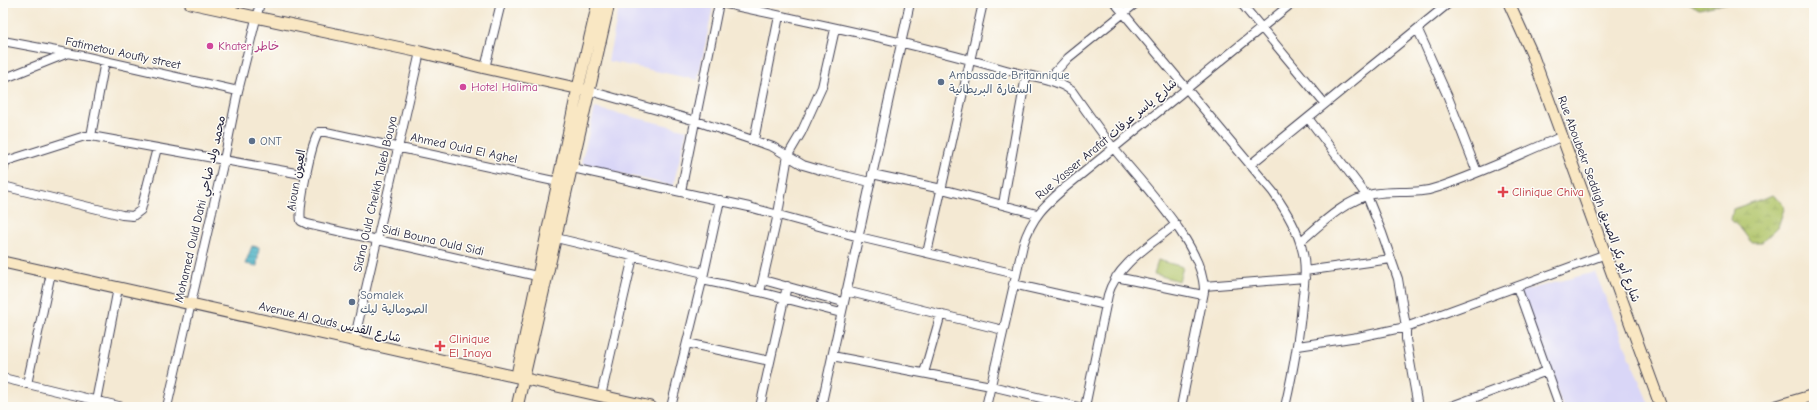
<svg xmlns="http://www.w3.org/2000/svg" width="1817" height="410" viewBox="0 0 1817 410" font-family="'Comic Neue','Playpen Sans Arabic',sans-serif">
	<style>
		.built { fill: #d9d6f7 }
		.wetland { fill: url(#wetland-marsh); stroke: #697352 }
		.garden { fill: #b0c468; stroke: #697352 }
		.water { fill: url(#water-rules); stroke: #346a80 }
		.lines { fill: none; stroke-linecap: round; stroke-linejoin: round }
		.street-casing { stroke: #424052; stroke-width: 10 }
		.secondary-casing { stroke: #424052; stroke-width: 13 }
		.street { stroke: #fff; stroke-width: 8 }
		.secondary { stroke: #f9e7c3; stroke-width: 11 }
		.hotel-dot { fill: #d1479c; stroke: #fdfcf7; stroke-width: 1.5 }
		.service-dot { fill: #5c6f8a; stroke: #fdfcf7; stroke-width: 1.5 }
		.health-dot { fill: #e0444e; stroke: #fdfcf7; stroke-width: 1.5 }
		.labels { text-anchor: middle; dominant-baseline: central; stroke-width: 3; stroke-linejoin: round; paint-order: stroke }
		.hotel-label { font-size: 12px; fill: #b23c85; stroke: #fdfcf7; text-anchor: start }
		.street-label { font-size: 12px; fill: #22223b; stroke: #fdfcf7 }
		.service-label { font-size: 12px; fill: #4e5e75; stroke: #fdfcf7; text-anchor: start }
		.health-label { font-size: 12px; fill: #be3a42; stroke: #fdfcf7; text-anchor: start }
	</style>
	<defs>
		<pattern id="wetland-marsh" width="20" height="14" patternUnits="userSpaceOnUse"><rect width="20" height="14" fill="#b0c468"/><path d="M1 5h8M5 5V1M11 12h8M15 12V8" fill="none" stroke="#97a85b"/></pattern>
		<pattern id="water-rules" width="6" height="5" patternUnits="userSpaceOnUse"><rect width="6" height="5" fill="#46b1c5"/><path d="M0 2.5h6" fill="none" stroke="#3a90a1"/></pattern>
	</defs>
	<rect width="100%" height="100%" fill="#fdfcf7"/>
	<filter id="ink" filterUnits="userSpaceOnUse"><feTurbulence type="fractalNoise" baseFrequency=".025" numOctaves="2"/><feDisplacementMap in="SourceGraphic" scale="8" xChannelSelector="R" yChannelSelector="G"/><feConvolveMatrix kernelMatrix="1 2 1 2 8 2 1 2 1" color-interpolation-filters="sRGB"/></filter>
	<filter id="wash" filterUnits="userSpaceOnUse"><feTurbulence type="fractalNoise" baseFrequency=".012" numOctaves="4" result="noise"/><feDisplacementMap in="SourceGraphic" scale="16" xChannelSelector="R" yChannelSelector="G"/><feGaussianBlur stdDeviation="0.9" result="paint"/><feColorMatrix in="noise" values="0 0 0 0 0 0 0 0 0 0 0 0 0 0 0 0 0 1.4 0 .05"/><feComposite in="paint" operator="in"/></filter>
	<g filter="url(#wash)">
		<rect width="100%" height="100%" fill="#f4e9d3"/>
		<!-- built -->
		<path class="built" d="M 620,3 L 693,3 L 713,7 L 698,80 L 608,61 Z
			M 595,108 L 687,130 L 673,186 L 581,164 Z
			M 1595,272 L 1650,407 L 1563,407 L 1519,292 Z"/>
		<!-- wetland -->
		<path class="wetland" d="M 1689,3 L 1727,3 L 1699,9 Z
			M 1773,195 L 1785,206 L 1778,227 L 1762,242 L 1751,242 L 1741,229 L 1731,220 L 1733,209 Z"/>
		<!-- garden -->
		<path class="garden" d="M 1158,260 L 1183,267 L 1179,281 L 1154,274 Z"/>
		<!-- water -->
		<path class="water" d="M 252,246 L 259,247 L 257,266 L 245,264 Z"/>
	</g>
	<g filter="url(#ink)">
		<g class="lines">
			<defs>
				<path id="street" d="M 722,3 C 817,24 913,43 1006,70 C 1028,76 1054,78 1072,91 C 1086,111 1100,131 1115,150 C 1143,185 1205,247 1204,292 L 1181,407
					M 1115,3 L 1273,192 C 1285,209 1297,228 1302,249 C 1307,267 1304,286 1302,304 C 1299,340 1293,372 1285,407
					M 1241,3 L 1325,104
					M 1418,30 L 1448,97 L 1477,172
					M 3,41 L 83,56 L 238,91
					M 485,68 L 501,3
					M 3,79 L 68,53
					M 1048,80 L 1068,58 L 1136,3
					M 590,91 L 696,121 L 773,147 L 803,165 L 820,170 L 870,182
					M 1308,118 L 1367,196 L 1382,233 L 1398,279 L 1406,327 L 1406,339 L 1418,407
					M 91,136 L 105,61
					M 754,140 L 779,16
					M 3,162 L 85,136 L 91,136 L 307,175
					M 1250,165 L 1449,3
					M 568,167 L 749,207 L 859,237 L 1016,274
					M 3,172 L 5,162
					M 872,174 L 942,189 L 1037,214
					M 3,186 L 122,215 L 133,216 L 141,210 L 157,148
					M 681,191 L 719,3
					M 1003,204 L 1026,76
					M 556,238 L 704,273
					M 1300,242 C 1321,224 1345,200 1373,194 C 1395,190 1418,195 1439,187 C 1481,173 1522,153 1563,136
					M 927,253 L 983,3
					M 1305,271 L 1391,259
					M 537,276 L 307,224 L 301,221 C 298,207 311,143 319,132 L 326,132 L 563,183
					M 1116,277 L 1203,295
					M 702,280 L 760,292 L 841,313
					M 763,280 L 843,302
					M 1013,284 L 1106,305
					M 1204,286 L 1305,278
					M 1517,287 L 1560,407
					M 846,291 L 1003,330
					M 760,292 L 778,214 L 788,155 L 801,133 L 822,87 L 835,29
					M 354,341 L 420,52
					M 687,343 L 770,361
					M 1298,346 L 1358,337 L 1406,327 L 1606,254
					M 832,356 L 991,386 L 1079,407
					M 924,373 L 941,314
					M 3,378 L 123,407
					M 27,384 L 51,273
					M 601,396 L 633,257
					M 96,401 L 118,288
					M 167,407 L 224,160 L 238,91 L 260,3
					M 671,407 L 704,273 L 720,200
					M 760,407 L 787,286
					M 821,407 L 910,3
					M 986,407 L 1023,245 C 1032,216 1045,205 1067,186 L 1292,3
					M 1085,407 L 1108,295 C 1116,265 1153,243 1176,224
					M 1449,407 L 1547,371"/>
				<path id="secondary" d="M 190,3 L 420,52 L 485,68 L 585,90
					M 1509,3 L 1532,54 L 1661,407
					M 3,262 L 651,407
					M 518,370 L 578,88 L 598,3
					M 517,407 L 609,3
					M 1774,407 L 1814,395"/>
			</defs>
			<!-- street casing -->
			<use href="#street" class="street-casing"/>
			<!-- secondary casing -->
			<use href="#secondary" class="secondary-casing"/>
			<!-- street -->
			<use href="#street" class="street"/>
			<!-- secondary -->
			<use href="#secondary" class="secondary"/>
		</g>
	</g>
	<!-- markers -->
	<g class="hotel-dot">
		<circle cx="210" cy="46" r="4"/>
		<circle cx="463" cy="87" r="4"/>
	</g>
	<g class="service-dot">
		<circle cx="941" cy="82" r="4"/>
		<circle cx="252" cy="141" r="4"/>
		<circle cx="352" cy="302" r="4"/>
	</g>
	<g class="health-dot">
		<path d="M1501 186h4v4h4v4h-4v4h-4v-4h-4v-4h4z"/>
		<path d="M438 340h4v4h4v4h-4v4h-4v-4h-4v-4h4z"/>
	</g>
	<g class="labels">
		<!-- hotel labels -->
		<g class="hotel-label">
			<text x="218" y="46">Khater خاطر</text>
			<text x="471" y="87">Hotel Halima</text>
		</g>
		<!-- street labels -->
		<g class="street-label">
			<text transform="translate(123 53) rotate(12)">Fatimetou Aoufly street</text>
			<text transform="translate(1106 139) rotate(-40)">Rue Yasser Arafat شارع ياسر عرفات</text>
			<text transform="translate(464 148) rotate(12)">Ahmed Ould El Aghel</text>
			<text transform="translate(296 180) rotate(-80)">Aioun العيون</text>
			<text transform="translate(375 194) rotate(-77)">Sidna Ould Cheikh Taleb Bouya</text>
			<text transform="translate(1599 199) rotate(70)">Rue Aboubekr Seddigh شارع أبو بكر الصديق</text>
			<text transform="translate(200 209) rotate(-77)">Mohamed Ould Dahi محمد ولد ضاحي</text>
			<text transform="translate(433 240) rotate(13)">Sidi Bouna Ould Sidi</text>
			<text transform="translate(330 322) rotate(13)">Avenue Al Quds شارع القدس</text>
		</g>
		<!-- service labels -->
		<g class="service-label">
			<text x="949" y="75">Ambassade Britannique<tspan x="949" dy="14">السفارة البريطانية</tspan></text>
			<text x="260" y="141">ONT</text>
			<text x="360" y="295">Somalek<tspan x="360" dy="14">الصومالية ليك</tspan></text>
		</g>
		<!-- health labels -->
		<g class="health-label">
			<text x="1512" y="192">Clinique Chiva</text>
			<text x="449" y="339">Clinique<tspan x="449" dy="14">El Inaya</tspan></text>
		</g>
	</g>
	<!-- margin -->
	<rect width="1817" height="410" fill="none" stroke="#fdfcf7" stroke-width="16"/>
</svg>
